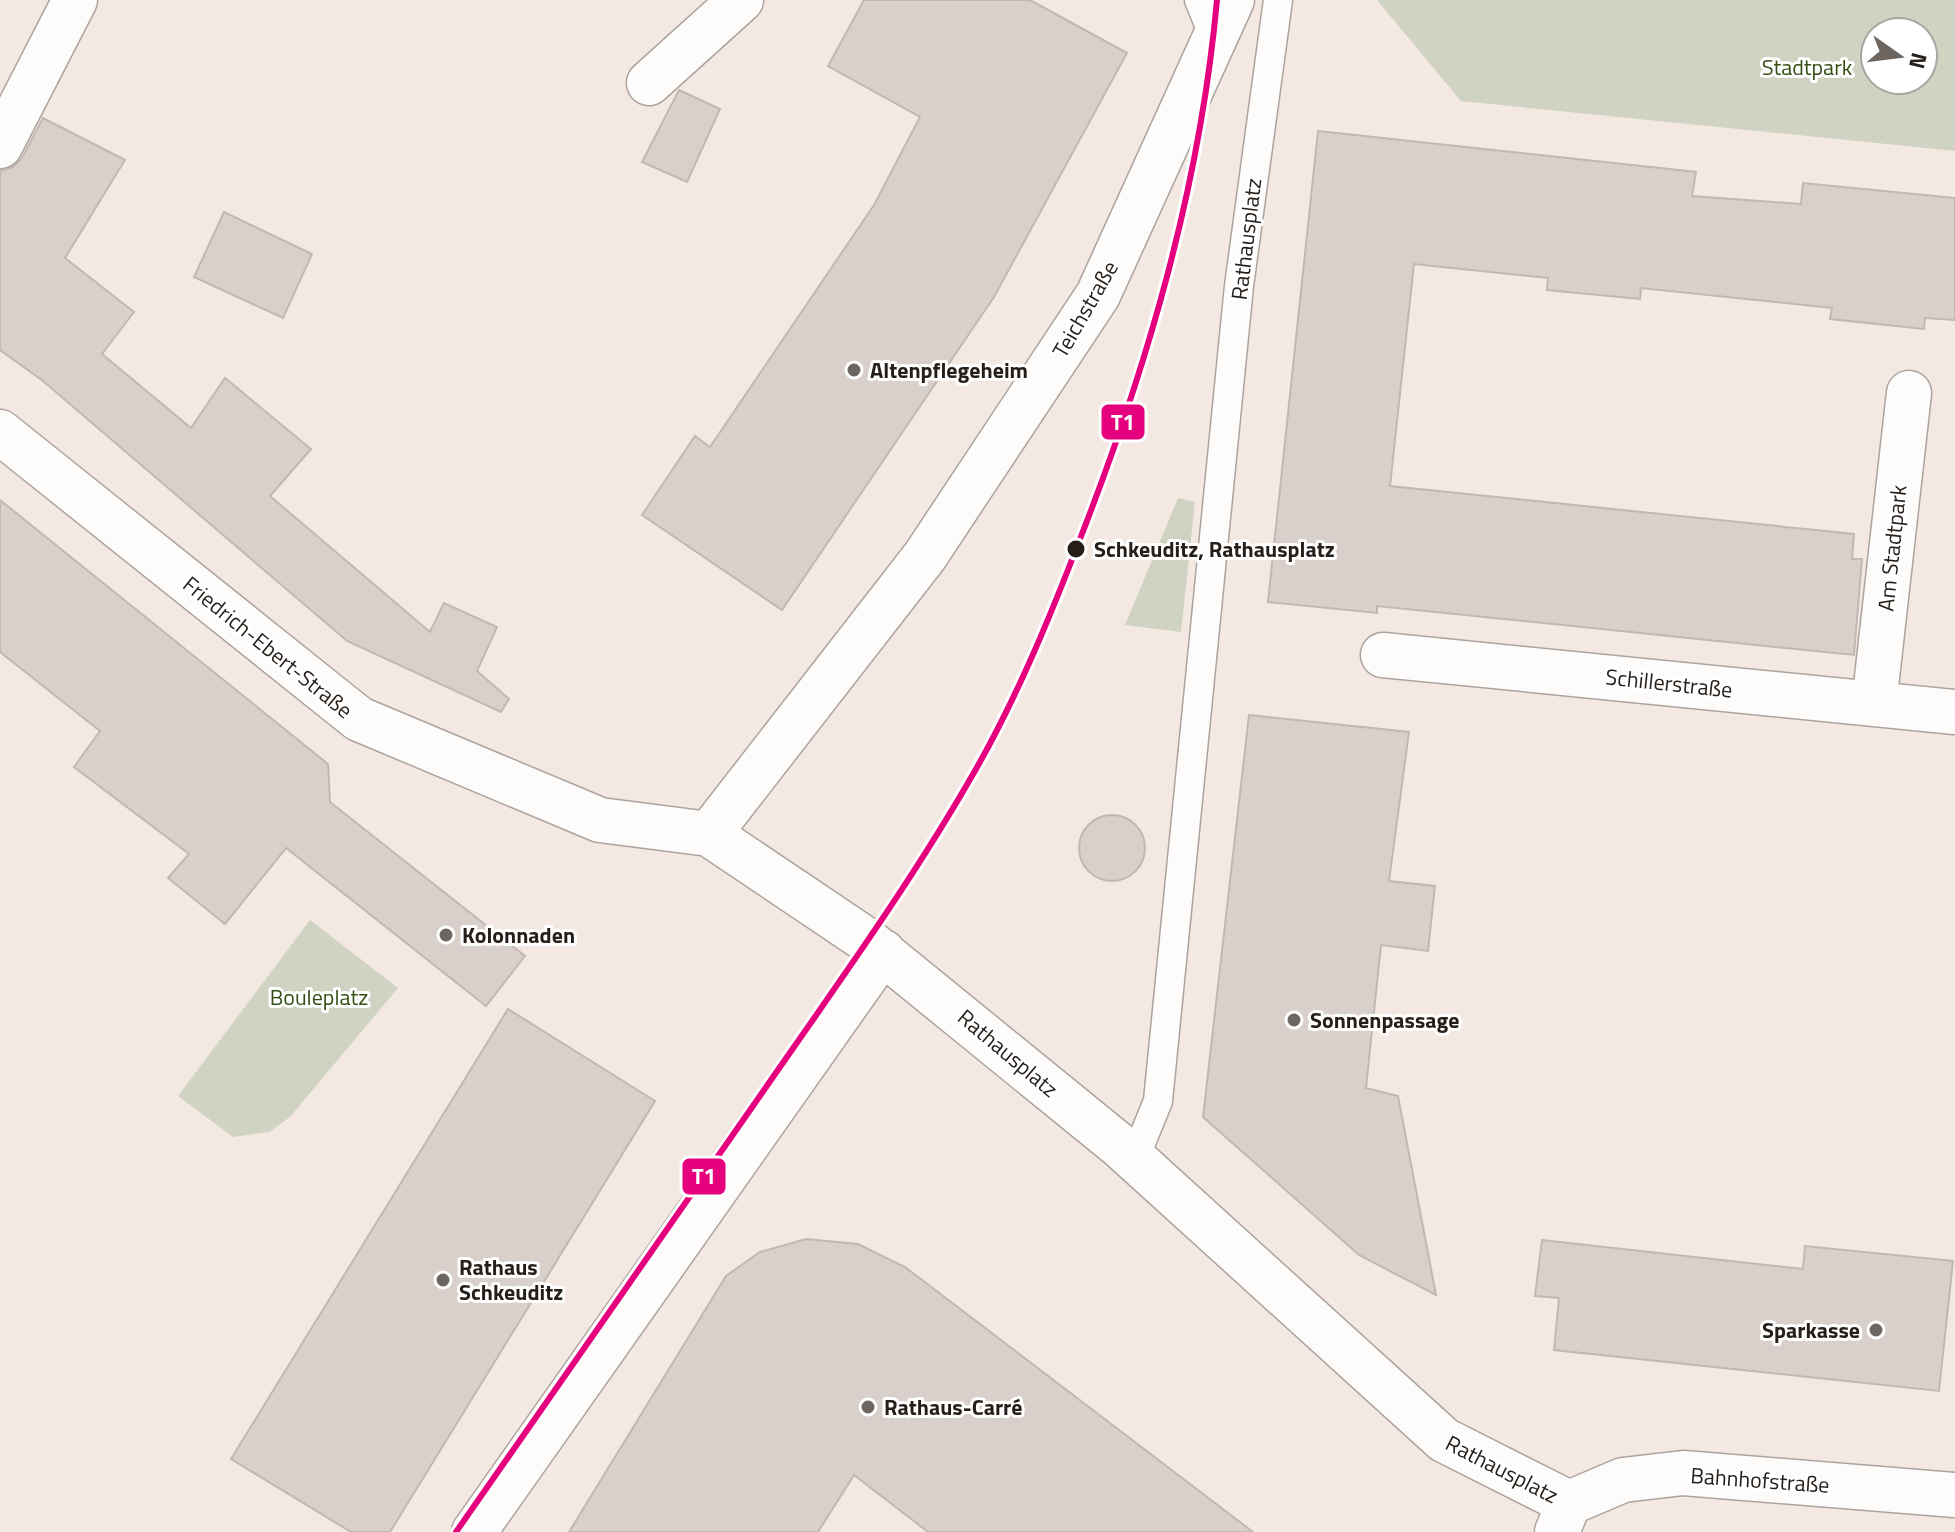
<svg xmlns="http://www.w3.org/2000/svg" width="1955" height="1532" viewBox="0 0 1955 1532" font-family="'Titillium Web',sans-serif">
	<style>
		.green { fill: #d0d2c2; fill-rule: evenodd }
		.building { fill: #d9d0cb; stroke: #c1b8b4; stroke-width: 2 }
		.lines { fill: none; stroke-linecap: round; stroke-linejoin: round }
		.service-casing { stroke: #aca39e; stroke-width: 31 }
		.minor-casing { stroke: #aca39e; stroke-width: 47 }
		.tertiary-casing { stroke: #aca39e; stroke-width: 47 }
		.service { stroke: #fdfcfb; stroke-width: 28 }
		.minor { stroke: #fdfcfb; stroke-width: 44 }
		.tertiary { stroke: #fdfcfb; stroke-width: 44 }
		.tram-1-casing { stroke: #fff; stroke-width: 12 }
		.tram-1 { stroke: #e5007d; stroke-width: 6 }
		.poi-dot { fill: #6d655f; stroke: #fff; stroke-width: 3 }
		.stop-dot { fill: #251e19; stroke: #fff; stroke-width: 3 }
		.labels { text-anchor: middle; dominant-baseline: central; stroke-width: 6; stroke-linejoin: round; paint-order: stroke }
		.park-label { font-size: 22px; fill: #334d14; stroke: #fff }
		.street-label { font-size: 22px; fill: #251e19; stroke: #fff }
		.poi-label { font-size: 22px; font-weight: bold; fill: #251e19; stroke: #fff; text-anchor: start }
		.stop-label { font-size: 22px; font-weight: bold; fill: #251e19; stroke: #fff; text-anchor: start }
		.line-badge { stroke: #fff; stroke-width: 3 }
		.badge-label { font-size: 22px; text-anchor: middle; font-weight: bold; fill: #fff }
	</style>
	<rect width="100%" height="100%" fill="#f4e9e2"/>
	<!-- green -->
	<path class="green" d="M 1377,0 L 1955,0 L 1955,151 L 1461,101 ZM 1923,32 L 1923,80 L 1875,80 L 1875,32 Z
		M 1178,498 L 1195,502 L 1181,632 L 1125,625 Z
		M 310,920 L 398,988 L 290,1117 L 269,1132 L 233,1137 L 178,1096 Z"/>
	<!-- building -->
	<path class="building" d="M 864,0 L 1030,0 L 1127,53 L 994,297 L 782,610 L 642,515 L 695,436 L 710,447 L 874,205 L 920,117 L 828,66 Z
		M 679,90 L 720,109 L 687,182 L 642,162 Z
		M 43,118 L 125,160 L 65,258 L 134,312 L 102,354 L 191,428 L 225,378 L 311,449 L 270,496 L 430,632 L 444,603 L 497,627 L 477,671 L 509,699 L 501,712 L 347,641 L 43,381 L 0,350 L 0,171 L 13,167 L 22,158 Z
		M 1318,131 L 1696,172 L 1692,196 L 1801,204 L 1803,183 L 1955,198 L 1955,320 L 1925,318 L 1924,329 L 1830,319 L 1832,308 L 1641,288 L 1640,299 L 1547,290 L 1548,278 L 1414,264 L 1390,486 L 1854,534 L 1852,559 L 1862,559 L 1854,655 L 1377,606 L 1377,613 L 1268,602 Z
		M 224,212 L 312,254 L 283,318 L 194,277 Z
		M 0,500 L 328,764 L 330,802 L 525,956 L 486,1006 L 286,848 L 225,924 L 168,878 L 189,854 L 74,767 L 100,731 L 0,652 Z
		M 1249,715 L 1409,732 L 1389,881 L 1435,886 L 1428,951 L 1381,945 L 1366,1088 L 1398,1096 L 1436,1295 L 1359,1255 L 1203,1117 Z
		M1079 848a33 33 0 1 1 66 0a33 33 0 1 1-66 0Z
		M 508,1009 L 655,1101 L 390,1532 L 351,1532 L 231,1459 Z
		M 806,1239 L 858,1244 L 905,1267 L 1253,1532 L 928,1532 L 854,1475 L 818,1532 L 569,1532 L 726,1276 L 760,1252 Z
		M 1542,1240 L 1803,1269 L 1805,1246 L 1953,1261 L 1939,1391 L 1554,1350 L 1559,1298 L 1535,1296 Z"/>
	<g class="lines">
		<defs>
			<path id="service" d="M 1199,0 L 1214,37
				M 1134,1160 L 1158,1101 L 1239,286 L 1278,0"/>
			<path id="minor" d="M 649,83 L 741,0
				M 0,146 L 75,0
				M 0,432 L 359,719 L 600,820 L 709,834 L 868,941 L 1120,1146 L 1444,1440 L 1569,1503
				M 1383,655 L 1955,712
				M 1874,704 L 1909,393
				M 709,834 L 925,556 L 1098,295 L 1232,0
				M 474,1532 L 883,952"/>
			<path id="tertiary" d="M 1557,1532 L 1569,1503 L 1623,1480 L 1683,1473 L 1955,1495"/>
		</defs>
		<!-- service casing -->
		<use href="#service" class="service-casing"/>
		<!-- minor casing -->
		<use href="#minor" class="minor-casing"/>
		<!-- tertiary casing -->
		<use href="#tertiary" class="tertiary-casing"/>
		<!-- service -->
		<use href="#service" class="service"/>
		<!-- minor -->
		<use href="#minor" class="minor"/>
		<!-- tertiary -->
		<use href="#tertiary" class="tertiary"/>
		<defs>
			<path id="tram-1" d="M 456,1532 C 556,1389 656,1246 755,1103 C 831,993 910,885 976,769 C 1018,695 1050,617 1080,539 C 1148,365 1200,186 1217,0"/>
		</defs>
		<!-- tram-1 casing -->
		<use href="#tram-1" class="tram-1-casing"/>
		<!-- tram-1 -->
		<use href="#tram-1" class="tram-1"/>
	</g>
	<!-- markers -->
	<g class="poi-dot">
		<circle cx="854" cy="370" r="8"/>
		<circle cx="446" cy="935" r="8"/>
		<circle cx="1294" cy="1020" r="8"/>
		<circle cx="443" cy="1280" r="8"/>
		<circle cx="1876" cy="1330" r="8"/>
		<circle cx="868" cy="1407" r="8"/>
	</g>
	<circle class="stop-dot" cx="1076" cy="549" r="10"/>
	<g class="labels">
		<!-- park labels -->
		<g class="park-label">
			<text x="1807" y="67">Stadtpark</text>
			<text x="319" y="997">Bouleplatz</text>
		</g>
		<!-- street labels -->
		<g class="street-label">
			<text transform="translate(1246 239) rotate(-83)">Rathausplatz</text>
			<text transform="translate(1085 309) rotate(-60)">Teichstraße</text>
			<text transform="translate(1892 548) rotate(-84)">Am Stadtpark</text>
			<text transform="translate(268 647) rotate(39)">Friedrich-Ebert-Straße</text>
			<text transform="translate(1669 683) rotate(6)">Schillerstraße</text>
			<text transform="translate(1008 1053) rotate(40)">Rathausplatz</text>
			<text transform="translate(1502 1469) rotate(27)">Rathausplatz</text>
			<text transform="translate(1760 1480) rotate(4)">Bahnhofstraße</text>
		</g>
		<!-- poi labels -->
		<g class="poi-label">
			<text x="870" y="370">Altenpflegeheim</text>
			<text x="462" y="935">Kolonnaden</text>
			<text x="1310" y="1020">Sonnenpassage</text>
			<text x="459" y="1267">Rathaus<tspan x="459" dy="25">Schkeuditz</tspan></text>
			<text x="1860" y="1330" text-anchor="end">Sparkasse</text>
			<text x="884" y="1407">Rathaus-Carré</text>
		</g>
		<!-- stop labels -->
		<g class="stop-label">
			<text x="1094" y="549">Schkeuditz, Rathausplatz</text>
		</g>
	</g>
	<g class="line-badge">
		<rect x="1100" y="403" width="46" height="38" rx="8" fill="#e5007d"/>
		<rect x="681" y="1157" width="46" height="39" rx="8" fill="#e5007d"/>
	</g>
	<g class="badge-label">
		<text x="1123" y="430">T1</text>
		<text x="704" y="1184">T1</text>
	</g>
	<!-- north arrow -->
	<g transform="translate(1899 56) rotate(104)"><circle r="38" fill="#ffffff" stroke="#a8a5a3" stroke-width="2"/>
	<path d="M0-6L14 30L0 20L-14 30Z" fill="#6d655f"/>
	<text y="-12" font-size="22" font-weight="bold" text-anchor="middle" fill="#251e19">N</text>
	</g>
</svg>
